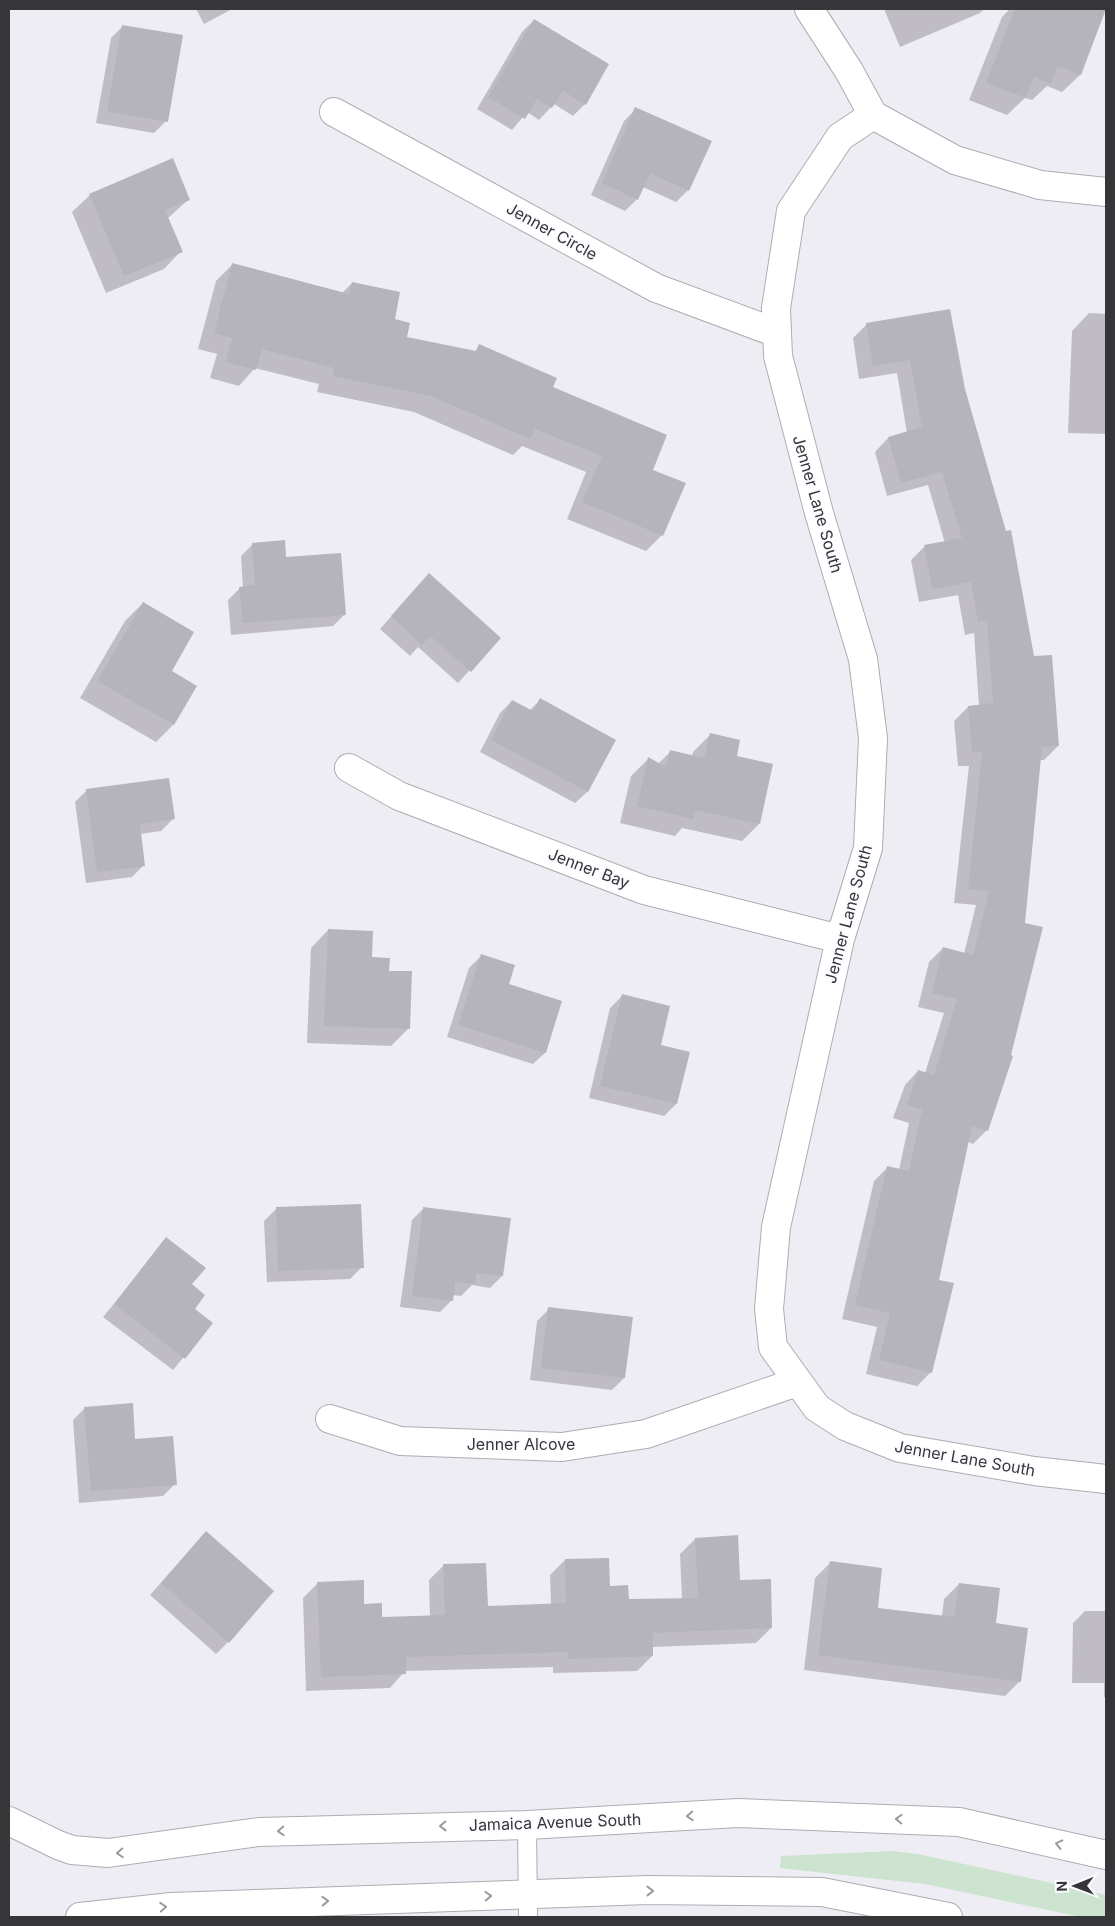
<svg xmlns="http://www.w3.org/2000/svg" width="1115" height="1926" viewBox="0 0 1115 1926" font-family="Inter,sans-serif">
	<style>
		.green { fill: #cce3cf }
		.shadow { fill: #0003 }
		.building { fill: #b5b4ba }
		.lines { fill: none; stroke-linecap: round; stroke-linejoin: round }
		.service-casing { stroke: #aeacb3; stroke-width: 20 }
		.minor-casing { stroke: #aeacb3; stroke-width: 30 }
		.tertiary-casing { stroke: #aeacb3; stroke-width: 30 }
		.service { stroke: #fff; stroke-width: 18 }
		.minor { stroke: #fff; stroke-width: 28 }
		.tertiary { stroke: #fff; stroke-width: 28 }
		.oneway { stroke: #9a9a9c }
		.labels { text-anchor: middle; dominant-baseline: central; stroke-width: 4; stroke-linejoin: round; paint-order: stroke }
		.street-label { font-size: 16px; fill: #363538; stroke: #fcfbff }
	</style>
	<rect width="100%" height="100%" fill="#efedf4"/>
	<!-- green -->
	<path class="green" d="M 893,1851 L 918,1854 L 1106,1895 L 1106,1917 L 1081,1917 L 925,1884 L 780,1868 L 781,1856 Z"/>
	<!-- shadow -->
	<path class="shadow" d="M 196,9 L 232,9 L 204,24 Z
		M 884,9 L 984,9 L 980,13 L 900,47 Z
		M 1010,9 L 1042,9 L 1048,11 L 1049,9 L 1105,9 L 1080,75 L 1062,92 L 1047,86 L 1032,100 L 1025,98 L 1007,115 L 969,100 L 1002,17 Z
		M 534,20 L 585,104 L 573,116 L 554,104 L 539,120 L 527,112 L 512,130 L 477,109 L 522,32 Z
		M 123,26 L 166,121 L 154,133 L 96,123 L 111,38 Z
		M 636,109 L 688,190 L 676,202 L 643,187 L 637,199 L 625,211 L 591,195 L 624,121 Z
		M 90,195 L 189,199 L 167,219 L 181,251 L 164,269 L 106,293 L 72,212 Z
		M 233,264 L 342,293 L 352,283 L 393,320 L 406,338 L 474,352 L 480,346 L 552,388 L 662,535 L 646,551 L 567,519 L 586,472 L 522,446 L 513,455 L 414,412 L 317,392 L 319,384 L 255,368 L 239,386 L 210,378 L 217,354 L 198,349 L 216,281 Z
		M 1089,313 L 1106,314 L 1106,434 L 1068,433 L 1072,331 Z
		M 867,324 L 964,389 L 1033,658 L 1058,746 L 1044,760 L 1040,760 L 987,1130 L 973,1144 L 968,1142 L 938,1281 L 931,1372 L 917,1386 L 866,1374 L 877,1327 L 842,1319 L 874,1181 L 887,1168 L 899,1170 L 909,1123 L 893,1118 L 905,1085 L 918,1071 L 925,1073 L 944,1013 L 918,1007 L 929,962 L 943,948 L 964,954 L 976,905 L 954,903 L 969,766 L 958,766 L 954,721 L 968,707 L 979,706 L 974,633 L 965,635 L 958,595 L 919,602 L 911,560 L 925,546 L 945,543 L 928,485 L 887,496 L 875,452 L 888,438 L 907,433 L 897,373 L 859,379 L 853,338 Z
		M 253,544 L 285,559 L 345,614 L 333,626 L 231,635 L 228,600 L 240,588 L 243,588 L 241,556 Z
		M 417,587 L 499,638 L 458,683 L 418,647 L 410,656 L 380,629 Z
		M 143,603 L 170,672 L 196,686 L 173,725 L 156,742 L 80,698 L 125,621 Z
		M 540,700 L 614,740 L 587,792 L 575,803 L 480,752 L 500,713 L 512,701 L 529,711 Z
		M 710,735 L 735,757 L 772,765 L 759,824 L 742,841 L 682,828 L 675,836 L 620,823 L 631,776 L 648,759 L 658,764 L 670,752 L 692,756 L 693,752 Z
		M 87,790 L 173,819 L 161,831 L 140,834 L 144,865 L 132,877 L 86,883 L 75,802 Z
		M 328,930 L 388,972 L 408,1029 L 391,1046 L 307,1043 L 311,948 Z
		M 481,956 L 508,985 L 545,1053 L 533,1064 L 447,1037 L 469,968 Z
		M 622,996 L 660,1046 L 688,1053 L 676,1104 L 664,1116 L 589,1098 L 610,1008 Z
		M 424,1208 L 502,1276 L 490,1288 L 472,1285 L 461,1296 L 452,1295 L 452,1300 L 440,1312 L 400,1307 L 412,1220 Z
		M 276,1209 L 362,1267 L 350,1279 L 267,1282 L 264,1221 Z
		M 167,1239 L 191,1285 L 193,1309 L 211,1324 L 173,1370 L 103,1317 Z
		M 549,1309 L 624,1378 L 612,1390 L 530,1380 L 537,1321 Z
		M 85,1408 L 134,1440 L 175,1484 L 163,1496 L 79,1503 L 73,1420 Z
		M 206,1532 L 228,1642 L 216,1654 L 150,1595 Z
		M 695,1539 L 739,1582 L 771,1628 L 756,1643 L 652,1647 L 652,1656 L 637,1671 L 553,1673 L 553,1667 L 405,1671 L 390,1688 L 306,1691 L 303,1598 L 318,1583 L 363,1605 L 381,1618 L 430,1617 L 429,1580 L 444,1565 L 487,1607 L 551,1605 L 550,1575 L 565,1560 L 627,1600 L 682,1599 L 680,1554 Z
		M 830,1563 L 877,1609 L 942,1616 L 944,1599 L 959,1584 L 1020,1681 L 1005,1696 L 804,1670 L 815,1578 Z
		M 1085,1611 L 1106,1611 L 1106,1697 L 1104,1697 L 1104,1683 L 1072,1683 L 1073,1623 Z"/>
	<!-- building -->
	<path class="building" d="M 1015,9 L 1106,9 L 1081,75 L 1057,66 L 1051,84 L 1034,77 L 1026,98 L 986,83 Z
		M 534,19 L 609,64 L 586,105 L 563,91 L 552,108 L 537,99 L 525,119 L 488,97 Z
		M 122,25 L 183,35 L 168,122 L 107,111 Z
		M 635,107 L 712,141 L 689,191 L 650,173 L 638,200 L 602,183 Z
		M 173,158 L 190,200 L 165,210 L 183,252 L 124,276 L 89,194 Z
		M 232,263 L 349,294 L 352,282 L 400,292 L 395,319 L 410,323 L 407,337 L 476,351 L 479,344 L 557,378 L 553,387 L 667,435 L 653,470 L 686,483 L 663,536 L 582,502 L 602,456 L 535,429 L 530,439 L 431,396 L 333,376 L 334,368 L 262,349 L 256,370 L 226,362 L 232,338 L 214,333 Z
		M 950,309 L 965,389 L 1006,531 L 1011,530 L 1034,656 L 1052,655 L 1059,746 L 1042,747 L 1025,923 L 1043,927 L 1011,1055 L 1013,1056 L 988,1131 L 972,1126 L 939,1280 L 954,1283 L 932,1373 L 879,1360 L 890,1313 L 855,1305 L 887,1166 L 909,1171 L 922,1110 L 907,1105 L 918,1070 L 934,1075 L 957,999 L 932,993 L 943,947 L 973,955 L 989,891 L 968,889 L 982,752 L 972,753 L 968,706 L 993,703 L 987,620 L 978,622 L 971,582 L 932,589 L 924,545 L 962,538 L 942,472 L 901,483 L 888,437 L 922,427 L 910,360 L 873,366 L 866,323 Z
		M 285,540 L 286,557 L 341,553 L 346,615 L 243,623 L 239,587 L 255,585 L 252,543 Z
		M 429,573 L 501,638 L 471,672 L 430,636 L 422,645 L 391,616 Z
		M 143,602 L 194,632 L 172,671 L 197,686 L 174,725 L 97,681 Z
		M 540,698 L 616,740 L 588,792 L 491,740 L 512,700 L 533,711 Z
		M 710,733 L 740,740 L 737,756 L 773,764 L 760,824 L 695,810 L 693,819 L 637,806 L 648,757 L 666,767 L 670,750 L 704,758 Z
		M 169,778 L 175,819 L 140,824 L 145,866 L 97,872 L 86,789 Z
		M 328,929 L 373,931 L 372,957 L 390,958 L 389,971 L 412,971 L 410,1029 L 324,1026 Z
		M 481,954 L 515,965 L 509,984 L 562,1001 L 546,1053 L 458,1025 Z
		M 622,994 L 670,1006 L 661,1045 L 690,1052 L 677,1104 L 600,1086 Z
		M 361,1204 L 364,1268 L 278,1271 L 276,1207 Z
		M 423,1207 L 511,1218 L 503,1276 L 476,1273 L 475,1284 L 455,1282 L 453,1301 L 412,1296 Z
		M 166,1237 L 206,1268 L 192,1284 L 205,1295 L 195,1309 L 213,1323 L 185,1359 L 114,1304 Z
		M 548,1307 L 633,1317 L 625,1378 L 541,1368 Z
		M 133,1403 L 135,1439 L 173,1436 L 177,1485 L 91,1491 L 84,1407 Z
		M 206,1531 L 274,1591 L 229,1643 L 161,1583 Z
		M 738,1535 L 740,1580 L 771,1579 L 772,1628 L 653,1633 L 653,1656 L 568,1659 L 568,1652 L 406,1657 L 406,1674 L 321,1677 L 317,1582 L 364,1580 L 364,1604 L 382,1603 L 382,1617 L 445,1615 L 443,1564 L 486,1563 L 488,1606 L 566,1603 L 565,1559 L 609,1558 L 610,1586 L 628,1585 L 629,1599 L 698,1598 L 695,1538 Z
		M 830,1561 L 882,1568 L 878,1608 L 954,1617 L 959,1583 L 1000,1588 L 996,1623 L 1028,1628 L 1021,1682 L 818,1655 Z"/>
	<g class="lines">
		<defs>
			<path id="service" d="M 527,1825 L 528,1917"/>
			<path id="minor" d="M 809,9 L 849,71 L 873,115
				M 334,112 L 656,288 L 777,333
				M 873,115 L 840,137 L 791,211 L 776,308 L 778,356 L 819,513 L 863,659 L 873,738 L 868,848 L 840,939 L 776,1227 L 769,1309 L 773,1347 L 817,1408 L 845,1426 L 900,1448 L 1034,1471 L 1106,1479
				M 873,115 L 955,160 L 1040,185 L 1106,192
				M 349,768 L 399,796 L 644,890 L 840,939
				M 330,1419 L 400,1441 L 562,1447 L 646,1434 L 797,1382"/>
			<path id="tertiary" d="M 9,1821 L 58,1845 L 72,1850 L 108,1853 L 259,1832 L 527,1825 L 738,1813 L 959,1822 L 1106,1855
				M 80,1917 L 171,1907 L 647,1890 L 822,1892 L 948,1917"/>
		</defs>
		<!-- service casing -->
		<use href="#service" class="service-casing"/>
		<!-- minor casing -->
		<use href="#minor" class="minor-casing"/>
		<!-- tertiary casing -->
		<use href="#tertiary" class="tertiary-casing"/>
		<!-- service -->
		<use href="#service" class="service"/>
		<!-- minor -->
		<use href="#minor" class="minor"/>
		<!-- tertiary -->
		<use href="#tertiary" class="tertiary"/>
	</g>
	<!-- one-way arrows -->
	<defs><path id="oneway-chevron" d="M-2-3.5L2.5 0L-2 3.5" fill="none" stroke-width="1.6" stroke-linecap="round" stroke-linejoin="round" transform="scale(1.25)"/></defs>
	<g class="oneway">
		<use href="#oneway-chevron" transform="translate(690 1816) rotate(177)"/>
		<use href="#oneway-chevron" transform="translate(899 1819) rotate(-178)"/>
		<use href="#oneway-chevron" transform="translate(443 1826) rotate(179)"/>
		<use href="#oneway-chevron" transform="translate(281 1831) rotate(177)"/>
		<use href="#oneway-chevron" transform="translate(1059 1844) rotate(-167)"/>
		<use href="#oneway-chevron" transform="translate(120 1853) rotate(176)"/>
		<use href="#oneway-chevron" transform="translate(650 1891)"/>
		<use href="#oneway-chevron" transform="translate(488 1896) rotate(-2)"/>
		<use href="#oneway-chevron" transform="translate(325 1901) rotate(-2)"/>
		<use href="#oneway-chevron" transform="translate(163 1907) rotate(-4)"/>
	</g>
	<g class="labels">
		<!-- street labels -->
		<g class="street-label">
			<text transform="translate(552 231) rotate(29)">Jenner Circle</text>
			<text transform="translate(818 504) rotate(74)">Jenner Lane South</text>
			<text transform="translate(589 868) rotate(21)">Jenner Bay</text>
			<text transform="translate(848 914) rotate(-75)">Jenner Lane South</text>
			<text x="521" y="1444">Jenner Alcove</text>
			<text transform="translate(965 1458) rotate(10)">Jenner Lane South</text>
			<text transform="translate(555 1822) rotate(-2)">Jamaica Avenue South</text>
		</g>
	</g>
	<!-- border -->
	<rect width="1115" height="1926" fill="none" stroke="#363538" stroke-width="20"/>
	<!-- north arrow -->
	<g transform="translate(1075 1886) rotate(269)" stroke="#fcfbff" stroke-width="4" paint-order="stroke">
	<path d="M0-4L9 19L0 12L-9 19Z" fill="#363538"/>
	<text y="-8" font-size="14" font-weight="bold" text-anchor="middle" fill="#363538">N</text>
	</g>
</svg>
